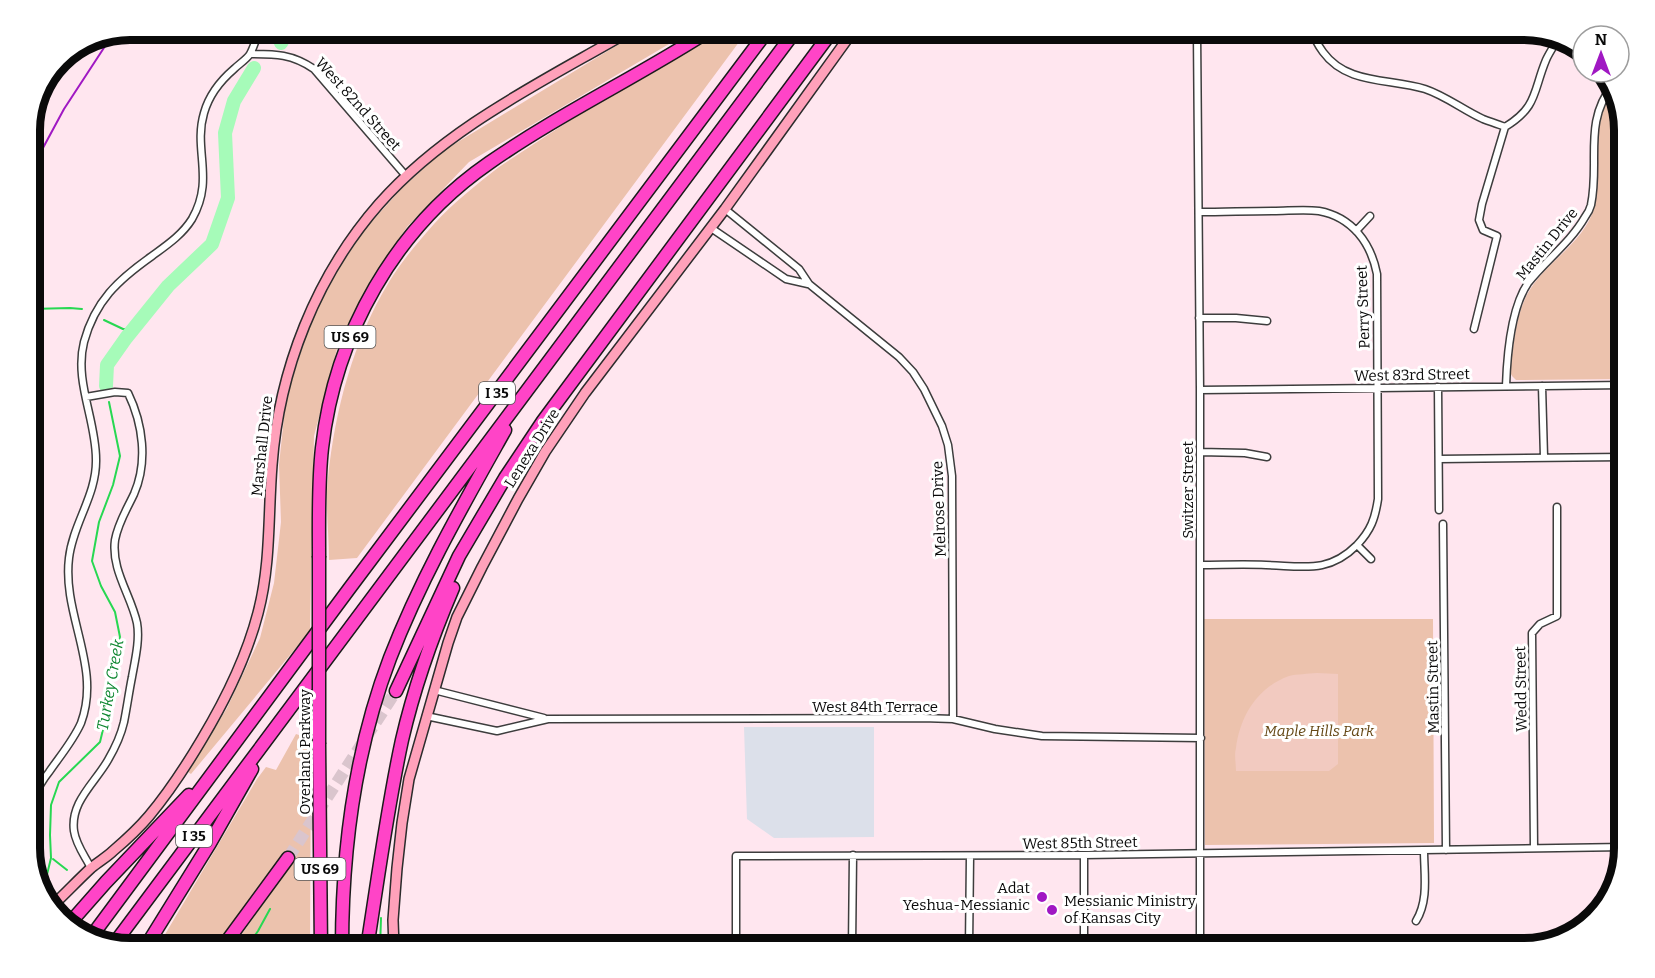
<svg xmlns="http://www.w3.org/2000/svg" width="1655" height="978" viewBox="0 0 1655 978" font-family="Bitter,serif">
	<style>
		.industrial { fill: #dce0ea }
		.green { fill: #ecc2ad }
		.pitch { fill: #f2cac0 }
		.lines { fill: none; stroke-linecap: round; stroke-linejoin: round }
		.stream { stroke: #27d852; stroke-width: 2 }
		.river { stroke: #a6fbb9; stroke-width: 14 }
		.highway-tunnel { stroke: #dac5cd; stroke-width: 12; stroke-dasharray: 12 6; stroke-linecap: butt }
		.street-casing { stroke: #3d3d3d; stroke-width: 9 }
		.secondary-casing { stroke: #2c2c2c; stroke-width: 12 }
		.highway-casing { stroke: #1b1b1b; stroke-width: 15 }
		.street { stroke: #fff; stroke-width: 6 }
		.secondary { stroke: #ffa1ba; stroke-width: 9 }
		.highway { stroke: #ff44c7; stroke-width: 12 }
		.rail { stroke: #a018c3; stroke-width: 2 }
		.highway-bridge-casing { stroke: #1b1b1b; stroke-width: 15; stroke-linecap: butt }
		.highway-bridge { stroke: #ff44c7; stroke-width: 12 }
		.poi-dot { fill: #a018c3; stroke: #fff; stroke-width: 2 }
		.labels { text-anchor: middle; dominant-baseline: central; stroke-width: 6; stroke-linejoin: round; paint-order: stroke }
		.shield { fill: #fff; stroke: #545454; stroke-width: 1.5 }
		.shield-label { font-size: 14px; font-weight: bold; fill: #0a0a0a }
		.street-label { font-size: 15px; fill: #0a0a0a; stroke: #fff }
		.park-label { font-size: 15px; font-style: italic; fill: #654816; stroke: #fff }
		.poi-label { font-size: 15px; fill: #0a0a0a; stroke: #fff; text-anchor: end }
		.water-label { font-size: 16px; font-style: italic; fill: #0c862f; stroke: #fff }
		.rim { fill: none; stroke: #0a0a0a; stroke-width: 8 }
	</style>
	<rect width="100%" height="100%" fill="#ffe6ef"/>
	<!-- industrial -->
	<path class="industrial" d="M 744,727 L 874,727 L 874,837 L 774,838 L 747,819 Z"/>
	<!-- green -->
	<path class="green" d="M 686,34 L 469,162 L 407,227 L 370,281 L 337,349 L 314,436 L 310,631 L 191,774 L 188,772 L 227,708 L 260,638 L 274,583 L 281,522 L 279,465 L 286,398 L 312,318 L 341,265 L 366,228 L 402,188 L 443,151 L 634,35 Z
		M 702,34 L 745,34 L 357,558 L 329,560 C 329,533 325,504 328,478 C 335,410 353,341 389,282 C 401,262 418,242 434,224 C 453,203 476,185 499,167 Z
		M 1614,90 L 1625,124 L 1625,379 L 1516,380 L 1512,376 L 1510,372 C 1514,344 1515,312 1531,288 C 1550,259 1586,241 1595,205 C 1597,200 1596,193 1597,187 C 1599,149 1591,123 1614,90 Z
		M 1204,619 L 1433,619 L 1434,843 L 1205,845 Z
		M 296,734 L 311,739 L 310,948 L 232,948 L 294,860 L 284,853 L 217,948 L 157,948 L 257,779 L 266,767 L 276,770 Z"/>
	<!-- pitch -->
	<path class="pitch" d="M 1317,673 L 1338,674 L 1338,764 L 1329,771 L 1236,771 C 1236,763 1234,755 1236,748 C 1240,716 1258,687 1289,676 C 1297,674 1308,674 1317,673 Z"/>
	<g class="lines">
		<!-- stream -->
		<path class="stream" d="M 30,309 L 70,308 L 82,309
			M 104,320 L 123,329 L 133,329
			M 53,859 L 67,870
			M 44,887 L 51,858 L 50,835 L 51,805 L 59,782 L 100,742 L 106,717 L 112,662 L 120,637 L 115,612 L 101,586 L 92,561 L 99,522 L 113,485 L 120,456 L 109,402
			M 167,944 L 178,948
			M 246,948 L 258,931 L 270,909
			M 380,948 L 381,918"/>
		<!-- river -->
		<path class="river" d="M 281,43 L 285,36
			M 106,386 L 107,365 L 126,338 L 168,286 L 212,244 L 228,198 L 225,133 L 234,101 L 254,68"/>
		<!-- highway-tunnel -->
		<path class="highway-tunnel" d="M 288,858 L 396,691"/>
		<defs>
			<path id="street" d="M 1312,31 C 1314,38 1318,45 1323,52 C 1347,85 1389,78 1425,89 C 1446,96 1463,110 1483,119 C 1491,122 1498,124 1505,127
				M 1197,32 L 1200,390 L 1200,948
				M 250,54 C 276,54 292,54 314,69 L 406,176
				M 725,209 L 799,269 L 809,284 L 899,357 L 913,372 L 924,389 L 942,426 L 948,445 L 952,476 L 953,719
				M 1199,212 C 1224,212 1248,211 1273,211 C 1288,211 1304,209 1319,211 C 1352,217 1371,243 1377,274 L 1378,499 C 1375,519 1371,530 1357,545 C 1328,574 1303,566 1266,565 C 1244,564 1222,565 1200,565
				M 711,228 L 786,279 L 808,284
				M 1356,231 L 1370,216
				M 1199,318 L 1236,318 L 1267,321
				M 1474,329 L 1497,236 L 1483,230 L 1479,220 L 1482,204 L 1505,127 C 1538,107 1533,91 1546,60 C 1549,53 1554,46 1558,39
				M 1506,386 C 1507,357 1511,308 1528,283 C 1546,260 1570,243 1585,217 C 1588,213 1590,209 1591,205 C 1600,163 1583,121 1613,85
				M 1542,386 L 1544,457
				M 1438,387 L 1439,510
				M 1200,390 L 1625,385
				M 86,397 L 115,392 L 128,393 C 143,424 148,462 134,494 C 127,509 118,523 115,540 C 111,570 131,595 137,623 C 140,640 135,660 132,677 C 129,692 127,707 124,722 C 121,735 115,748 108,760 C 95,783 70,802 74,831 C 76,845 85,856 91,868
				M 1200,452 L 1245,453 L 1267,457
				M 1439,459 L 1625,457
				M 1443,524 L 1446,850
				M 1357,545 L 1371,559
				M 434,690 L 544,718
				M 426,716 L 497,731 L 548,719 L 923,718 L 953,719 L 995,729 L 1042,736 L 1201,738
				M 30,803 C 36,792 41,782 49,772 C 60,756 73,741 81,723 C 102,667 62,615 69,558 C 73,523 97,495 96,459 C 96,420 74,381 84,342 C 95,301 118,280 152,256 C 167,245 182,235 192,219 C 215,179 193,150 204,113 C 209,95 220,81 234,69 C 239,64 247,59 250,54 C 253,49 255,42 257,37
				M 1534,848 L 1532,633 L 1540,624 L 1557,616 L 1557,507
				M 1416,921 C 1429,900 1424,874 1424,850
				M 736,948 L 736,856 L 1084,855 L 1625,847
				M 852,948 L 853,855
				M 969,948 L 970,856
				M 1084,948 L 1084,855"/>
			<path id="secondary" d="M 52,906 C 65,894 78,880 91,868 C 98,862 107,857 113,851 C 126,840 138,829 149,816 C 169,792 186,766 202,739 C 226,699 246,659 258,613 C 271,564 268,515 272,465 C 279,370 316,276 379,204 C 445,129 538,84 623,35
				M 394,948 L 393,920 L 397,868 L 402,823 L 409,779 L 448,643 L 457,617 L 482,567 L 518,499 L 545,452 L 585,393 L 725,209 L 851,34"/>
			<path id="highway" d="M 319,556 C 319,520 318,484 322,448 C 335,334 395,228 489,163 C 558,115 633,79 704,34
				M 396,691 L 459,556 L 505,478 L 543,421 L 830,34
				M 319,744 L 321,948
				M 69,924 L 106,882 L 189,795
				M 91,937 L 349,589 L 765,34
				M 114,944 L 793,34
				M 145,948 L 210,843 L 252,769
				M 222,948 L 288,858
				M 342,948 C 342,850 355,750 390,658 C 421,578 463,505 505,430
				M 367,948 C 378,879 387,809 402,740 C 414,688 432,637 453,588"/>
		</defs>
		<!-- street casing -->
		<use href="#street" class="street-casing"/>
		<!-- secondary casing -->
		<use href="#secondary" class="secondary-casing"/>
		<!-- highway casing -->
		<use href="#highway" class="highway-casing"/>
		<!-- street -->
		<use href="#street" class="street"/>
		<!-- secondary -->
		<use href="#secondary" class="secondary"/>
		<!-- highway -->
		<use href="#highway" class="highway"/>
		<!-- rail -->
		<path class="rail" d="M 30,172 L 64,109 L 111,37"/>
		<defs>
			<path id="highway-bridge" d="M 319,556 L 319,744"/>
		</defs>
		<!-- highway-bridge casing -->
		<use href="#highway-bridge" class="highway-bridge-casing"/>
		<!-- highway-bridge -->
		<use href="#highway-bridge" class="highway-bridge"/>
	</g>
	<!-- markers -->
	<g class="poi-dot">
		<circle cx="1042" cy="897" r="6"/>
		<circle cx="1052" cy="910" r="6"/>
	</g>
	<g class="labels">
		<!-- shield labels -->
		<g class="shield">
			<rect x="324.5" y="326" width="51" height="22" rx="4.5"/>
			<rect x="479" y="382" width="36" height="22" rx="4.5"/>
			<rect x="176" y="825" width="36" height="22" rx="4.5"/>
			<rect x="294.5" y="858" width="51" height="22" rx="4.5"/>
		</g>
		<g class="shield-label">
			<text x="350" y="337">US 69</text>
			<text x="497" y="393">I 35</text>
			<text x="194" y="836">I 35</text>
			<text x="320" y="869">US 69</text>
		</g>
		<!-- street labels -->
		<g class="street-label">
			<text transform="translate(358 104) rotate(48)">West 82nd Street</text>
			<text transform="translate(1547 244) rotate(-51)">Mastin Drive</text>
			<text transform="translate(1363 307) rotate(-92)">Perry Street</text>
			<text transform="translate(1412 375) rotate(-1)">West 83rd Street</text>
			<text transform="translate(262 446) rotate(-84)">Marshall Drive</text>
			<text transform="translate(532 448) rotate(-58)">Lenexa Drive</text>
			<text transform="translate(1188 490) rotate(-90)">Switzer Street</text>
			<text transform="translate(939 509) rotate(-92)">Melrose Drive</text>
			<text transform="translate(1433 687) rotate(-91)">Mastin Street</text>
			<text transform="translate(1521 689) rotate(-91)">Wedd Street</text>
			<text x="875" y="707">West 84th Terrace</text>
			<text transform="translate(305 752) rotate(-90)">Overland Parkway</text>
			<text transform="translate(1080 843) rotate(-1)">West 85th Street</text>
		</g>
		<!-- park labels -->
		<g class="park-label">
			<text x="1319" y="731">Maple Hills Park</text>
		</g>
		<!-- poi labels -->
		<g class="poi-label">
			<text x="1030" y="888">Adat<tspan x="1030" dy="17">Yeshua-Messianic</tspan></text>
			<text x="1064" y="901" text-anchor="start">Messianic Ministry<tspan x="1064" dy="17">of Kansas City</tspan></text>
		</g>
		<!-- water labels -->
		<g class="water-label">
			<text transform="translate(110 685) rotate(-80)">Turkey Creek</text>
		</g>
	</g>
	<!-- crop -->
	<path d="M0 0H1655V978H0ZM130 40H1524A90 90 0 0 1 1614 130V848A90 90 0 0 1 1524 938H130A90 90 0 0 1 40 848V130A90 90 0 0 1 130 40Z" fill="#fff" fill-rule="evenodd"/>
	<path class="rim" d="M130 40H1524A90 90 0 0 1 1614 130V848A90 90 0 0 1 1524 938H130A90 90 0 0 1 40 848V130A90 90 0 0 1 130 40Z"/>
	<!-- north arrow -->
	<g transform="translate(1601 54)"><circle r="28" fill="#ffffff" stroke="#9d9d9d" stroke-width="1.5"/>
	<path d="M0-4.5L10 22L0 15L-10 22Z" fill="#a018c3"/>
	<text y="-9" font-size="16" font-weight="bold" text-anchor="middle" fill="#0a0a0a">N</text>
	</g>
</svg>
